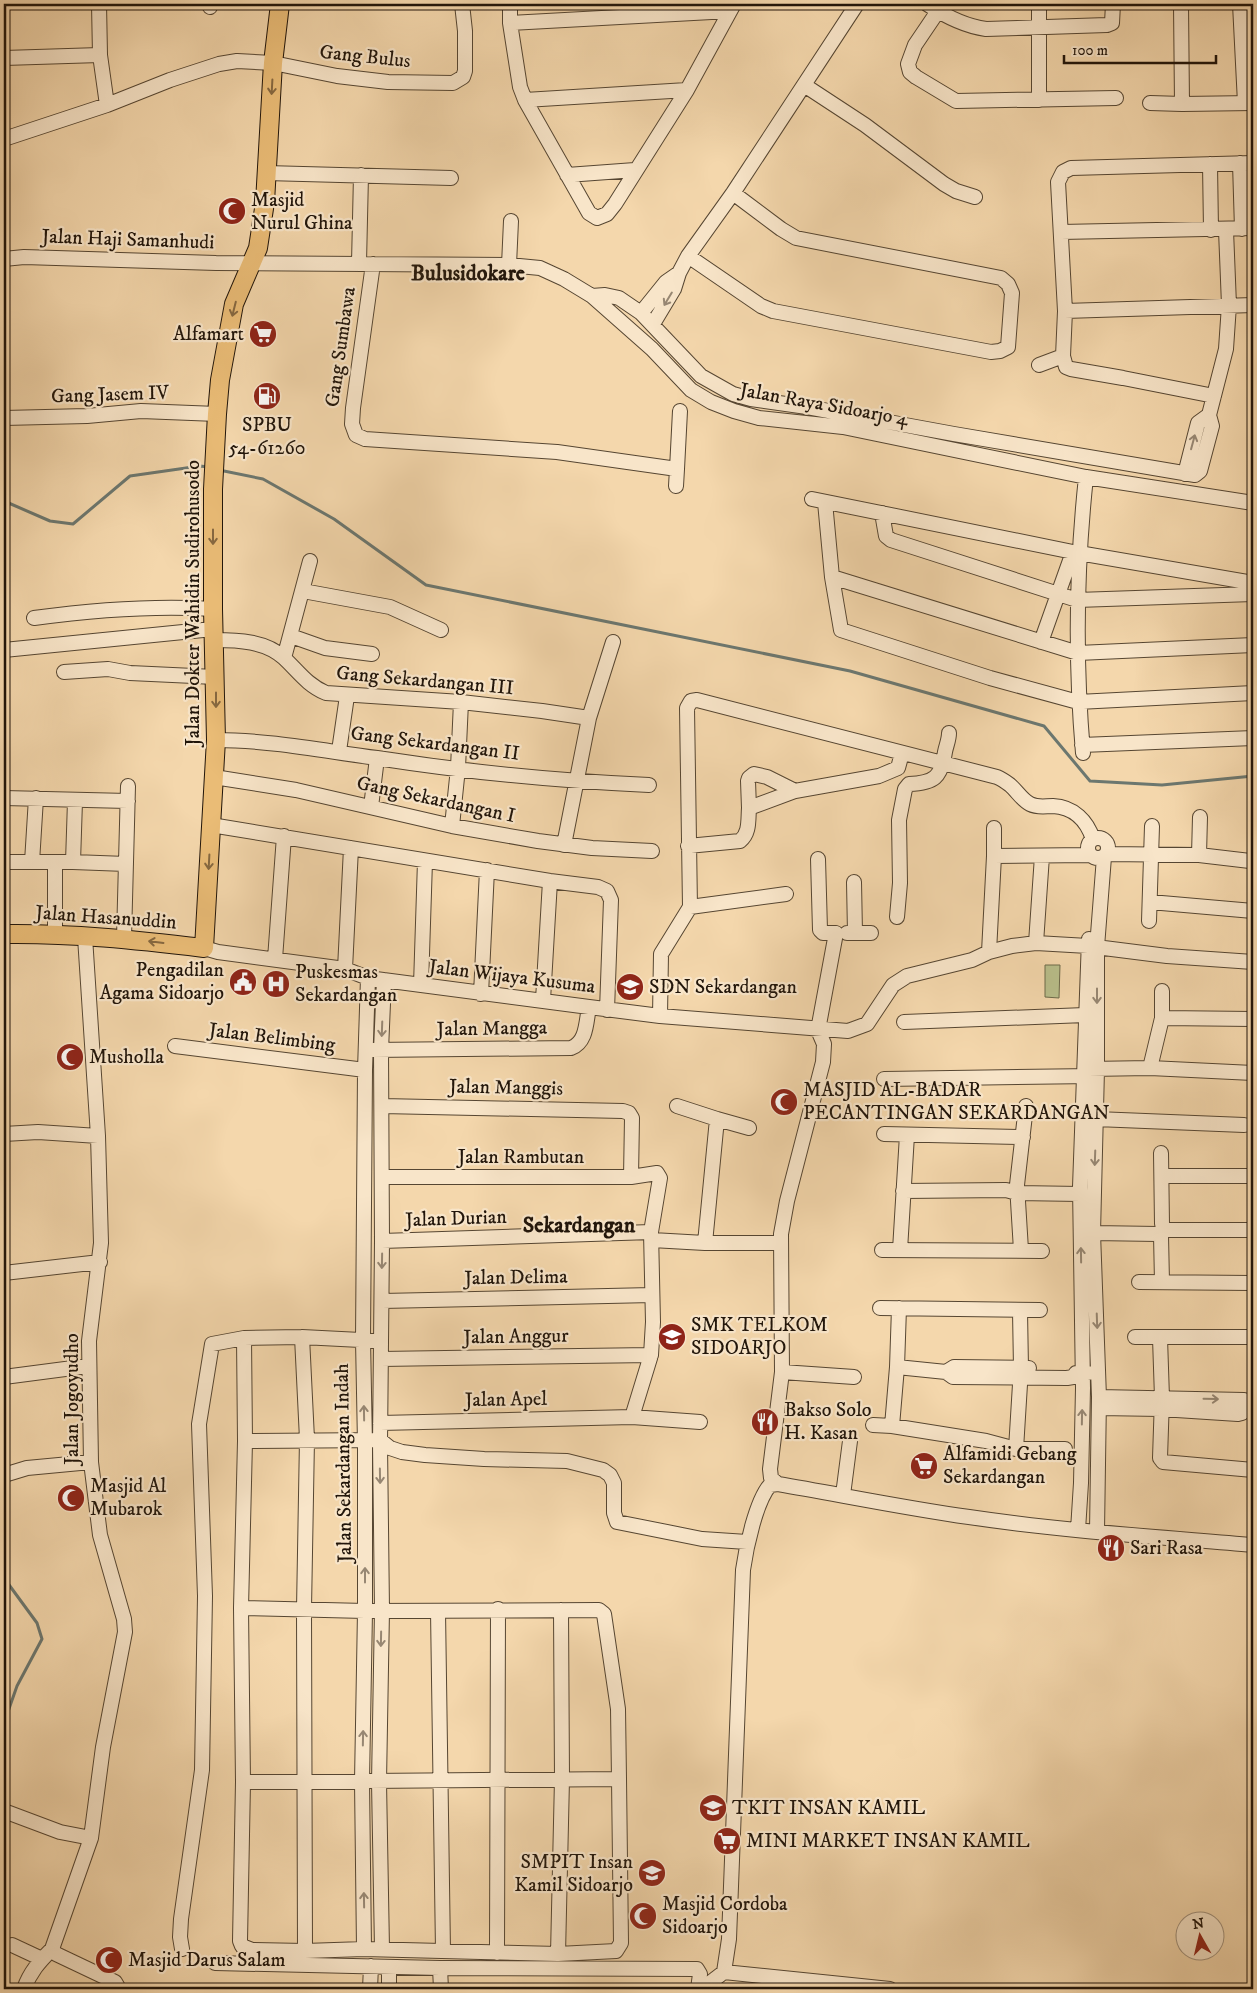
<svg xmlns="http://www.w3.org/2000/svg" width="1257" height="1993" viewBox="0 0 1257 1993" font-family="'IM FELL DW Pica',serif">
	<style>
		.green { fill: #b9bf8b; stroke: #6d6a4a }
		.lines { fill: none; stroke-linecap: round; stroke-linejoin: round }
		.stream { stroke: #6c776f; stroke-width: 3 }
		.minor-casing { stroke: #564632; stroke-width: 16 }
		.major-casing { stroke: #21150a; stroke-width: 20 }
		.minor { stroke: #f8e5c9; stroke-width: 14 }
		.major { stroke: #eabc76; stroke-width: 18 }
		.oneway { stroke: #866840 }
		.oneway2 { stroke: #978773 }
		.labels { text-anchor: middle; dominant-baseline: central; stroke-width: 4.5; stroke-linejoin: round; paint-order: stroke }
		.street-label { font-size: 20px; fill: #21150a; stroke: #f8e5c9 }
		.poi-label { font-size: 20px; fill: #21150a; stroke: #f8e5c9; text-anchor: start }
		.quarter-label { font-size: 22px; font-weight: bold; fill: #21150a; stroke: #f8e5c9 }
	</style>
	<rect width="100%" height="100%" fill="#f4d7ac"/>
	<filter id="stains"><feTurbulence type="fractalNoise" baseFrequency=".004" numOctaves="4"/><feColorMatrix values="0 0 0 0 .2 0 0 0 0 .09 0 0 0 0 .02 0 0 0 .5 -.17"/></filter>
	<radialGradient id="worn" r=".72"><stop offset=".6" stop-color="#630" stop-opacity="0"/><stop offset="1" stop-color="#630" stop-opacity=".3"/></radialGradient>
	<!-- green -->
	<path class="green" d="M 1045,965 L 1060,965 L 1059,998 L 1045,997 Z"/>
	<g class="lines">
		<!-- stream -->
		<path class="stream" d="M 219,470 L 263,479 L 334,519 L 426,585 L 850,671 L 1044,726 L 1090,781 L 1162,785 L 1253,776
			M 4,501 L 50,521 L 73,524 L 130,476 L 200,466 L 208,467
			M 4,1578 L 37,1623 L 42,1639 L 17,1686 L 4,1723"/>
		<defs>
			<path id="minor" d="M 99,4 L 100,55 L 107,105
				M 510,4 L 510,23 L 520,87 L 525,100 L 589,213 L 597,218 L 607,214 L 615,204 L 687,90 L 734,4
				M 927,4 C 945,16 964,26 986,29 L 1107,25 L 1112,23 L 1113,4
				M 1181,4 L 1182,104
				M 1240,4 L 1245,103
				M 210,7 L 211,4
				M 938,11 L 915,45 L 908,64 L 910,72 L 916,77 L 956,101 L 1116,98
				M 510,23 L 730,11
				M 4,58 L 100,55
				M 804,85 L 865,125 L 944,184 L 956,191 L 975,197
				M 525,100 L 687,90
				M 1039,100 L 1039,4
				M 1150,103 L 1182,104 L 1253,103
				M 4,139 L 107,105 L 170,80 L 219,64 L 237,61 L 273,63 L 337,76 L 388,82 L 453,83 L 463,77 L 465,71 L 465,31 L 462,4
				M 1240,163 L 1242,229
				M 1210,164 L 1211,230
				M 266,173 L 451,178
				M 567,175 L 635,170
				M 1061,232 L 1253,228
				M 688,256 L 761,306 L 773,311 L 991,352 L 1000,351 L 1008,347 L 1012,293 L 1008,284 L 1001,278 L 796,238 L 781,229 L 733,193
				M 4,259 L 24,257 L 216,263 L 509,265 L 540,268 L 564,279 L 592,296 L 652,349 L 691,390 L 711,402 L 734,411 L 759,418 L 843,427 L 1086,477 L 1253,503
				M 359,263 L 361,175
				M 373,264 L 353,408 L 352,424 L 356,435 L 365,439 L 557,452 L 677,469 L 676,486
				M 509,265 L 511,221
				M 592,296 L 605,295 L 619,298 L 641,313 L 701,376 L 733,394 L 751,399 L 807,407 L 954,434 L 1195,475 L 1200,471 L 1212,426 L 1209,415 L 1226,349 L 1229,305 L 1226,230
				M 1065,311 L 1253,305
				M 641,313 L 666,282 L 679,273
				M 653,324 L 674,289 L 679,273 L 688,256 L 733,193 L 857,4
				M 1039,365 L 1063,356
				M 1214,396 L 1123,378 L 1071,369 L 1066,367 L 1063,356 L 1065,311 L 1058,182 L 1063,172 L 1071,168 L 1253,163
				M 4,418 L 87,416 L 141,411 L 217,414
				M 677,469 L 680,411
				M 1185,474 L 1198,423 L 1209,415
				M 812,499 L 1073,552 L 1253,583
				M 825,502 L 832,577 L 1078,653 L 1253,645
				M 882,513 L 886,536 L 891,540 L 1077,600 L 1253,594
				M 832,577 L 841,630 L 990,678 L 1078,702 L 1253,693
				M 303,591 L 390,607 L 441,630
				M 34,618 C 93,610 153,605 213,609
				M 291,636 L 325,648 L 372,654
				M 214,640 C 238,640 266,641 284,658 C 298,671 307,685 326,693 L 461,702 L 542,711 L 589,718
				M 1041,642 L 1073,552
				M 4,650 L 213,629
				M 284,658 L 310,561
				M 64,672 L 108,669 L 130,673 L 215,677
				M 216,740 C 269,740 324,751 377,758 C 467,772 558,781 649,785
				M 1082,745 L 1253,738
				M 339,751 L 347,696
				M 1083,753 C 1075,660 1076,570 1086,477
				M 214,777 L 296,790 L 452,826 L 538,841 L 592,848 L 652,851
				M 4,798 L 128,801
				M 371,807 L 377,758
				M 749,808 L 748,781 L 749,778 L 754,774 L 767,777 L 795,791
				M 211,825 L 550,881 L 598,887 L 607,891 L 611,900 L 607,1010
				M 452,826 L 458,768 L 461,702
				M1088 848a10 10 0 1 1 20 0a10 10 0 1 1-20 0Z
				M 564,845 L 589,718 L 613,642
				M 688,846 L 740,841 C 750,833 748,820 749,808 L 795,791 L 879,776 L 898,768 L 902,753
				M 1106,854 L 1199,855 L 1250,861 L 1253,859
				M 1199,855 L 1200,817
				M 994,856 L 1089,855
				M 4,862 L 73,862 L 126,864
				M 32,862 L 36,798
				M 73,862 L 75,801
				M 854,882 L 855,933
				M 1150,902 L 1253,911
				M 690,907 L 786,894
				M 897,917 L 900,883 L 899,820 L 905,789 L 909,784 C 934,783 941,778 945,752 C 946,746 949,740 949,733
				M 1149,921 L 1152,826
				M 55,933 L 55,862
				M 847,933 L 871,933
				M 85,937 L 98,1136 L 101,1243 L 89,1341 L 91,1462 L 100,1535 L 124,1619 L 125,1632 L 103,1747 L 91,1838 L 52,1949 L 56,1954 L 115,1982 L 119,1989
				M 124,938 L 128,786
				M 1036,943 L 1042,856
				M 204,948 L 218,952 L 345,969 L 368,978 L 589,1007 L 660,1016 L 848,1031 L 867,1024 L 893,985 L 907,976 L 972,960 L 989,952 L 1012,946 L 1036,943 L 1088,946 L 1167,956 L 1253,962
				M 989,952 L 994,856 L 994,828
				M 275,959 L 284,836
				M 345,969 L 351,848
				M 421,985 L 425,861
				M 481,994 L 487,870
				M 543,1000 L 550,881
				M 660,1016 L 661,954 L 690,907 L 687,708 L 691,701 L 697,700 L 997,777 C 1002,779 1006,782 1010,785 C 1017,791 1022,800 1030,804 C 1038,808 1045,806 1053,806 C 1074,807 1087,821 1093,839
				M 1162,1018 L 1253,1019
				M 904,1022 L 1085,1015
				M 175,1046 L 365,1070
				M 372,1050 L 571,1048 C 587,1042 586,1022 589,1007
				M 1150,1068 L 1162,1018 L 1162,991
				M 1089,1069 L 1150,1068 L 1253,1073
				M 884,1079 L 1093,1076
				M 382,1106 L 623,1111 L 629,1113 L 632,1118 L 631,1177
				M 677,1106 L 717,1119
				M 1096,1119 L 1244,1125
				M 4,1134 L 38,1132 L 98,1136
				M 884,1134 L 1023,1137
				M 1161,1153 L 1162,1224
				M 1162,1176 L 1253,1176
				M 382,1177 L 631,1177 L 657,1173 L 660,1178 L 651,1232 L 653,1322 L 651,1355 L 632,1417
				M 903,1191 L 1006,1190 L 1017,1193 L 1080,1194 L 1088,1199
				M 1167,1230 L 1253,1230
				M 1093,1233 L 1158,1234
				M 1161,1235 L 1162,1282
				M 652,1240 L 705,1243 L 781,1243
				M 382,1241 L 651,1232
				M 705,1243 L 717,1119 L 749,1128
				M 882,1250 L 1042,1251
				M 900,1250 L 907,1135
				M 1021,1250 L 1017,1185 L 1026,1106
				M 4,1273 L 100,1262
				M 1139,1282 L 1252,1283
				M 382,1301 L 652,1295
				M 880,1308 L 1040,1310
				M 302,1337 L 307,1439 L 304,1609 L 305,1951
				M 1135,1337 L 1252,1337
				M 1160,1338 L 1162,1398 L 1160,1458 L 1163,1462 L 1253,1470
				M 380,1341 L 302,1337 L 244,1338 L 245,1441 L 241,1608 L 243,1782 L 240,1941 L 242,1946 L 252,1950 L 305,1951 L 364,1949 L 558,1954 L 562,1779 L 561,1610
				M 381,1359 L 651,1355
				M 897,1367 L 946,1372 L 953,1377 L 1067,1378 L 1073,1377 L 1076,1373 L 1088,1373
				M 782,1372 L 854,1377
				M 946,1372 L 954,1367 L 1029,1368
				M 4,1377 L 88,1366
				M 1099,1408 L 1161,1409 L 1238,1414 L 1242,1413 L 1247,1407 L 1246,1401 L 1244,1400 L 1099,1397
				M 380,1423 L 632,1417 L 700,1422
				M 873,1425 L 892,1426 L 986,1441 L 1016,1449 L 1065,1449
				M 892,1426 L 897,1367 L 899,1308
				M 245,1441 L 380,1440 L 390,1448 L 402,1452 L 425,1455 L 484,1459 L 567,1461 L 603,1470 L 610,1475 L 614,1483 L 614,1513 L 617,1522 L 702,1539 L 747,1542
				M 1016,1449 L 1021,1368 L 1020,1311
				M 4,1475 L 27,1468 L 91,1462
				M 778,1484 L 771,1478 L 770,1469 L 782,1372 L 781,1234 L 787,1201 L 823,1062 L 824,1044 L 818,1030 L 836,933 L 823,933 L 820,930 L 818,859
				M 843,1495 L 850,1441
				M 1078,1530 L 1081,1483 L 1083,1388 L 1080,1187 L 1089,939
				M 1097,1532 L 1099,1397 L 1093,1233 L 1097,1069 L 1097,947 L 1104,857
				M 241,1608 L 365,1611 L 599,1610 L 604,1614 L 618,1709 L 619,1779 L 243,1782
				M 438,1611 L 443,1951
				M 4,1811 L 60,1832 L 91,1838
				M 12,1945 L 42,1959
				M 182,1949 L 180,1937 L 181,1919 L 202,1770 L 205,1596 L 199,1424 L 212,1344 L 244,1338
				M 364,1949 L 362,1781 L 365,1611 L 365,1444 L 363,1340 L 365,1070 L 368,978
				M 382,1949 L 379,1782 L 382,1610 L 380,1444 L 382,1241 L 381,1050 L 384,980
				M 497,1953 L 498,1609
				M 558,1954 L 616,1951 L 621,1943 L 619,1779
				M 215,1963 L 440,1968 L 697,1969 L 700,1974 L 698,1989
				M 440,1968 L 441,1989
				M 724,1972 L 729,1939 L 743,1570 C 746,1548 756,1501 770,1485 L 778,1484 C 842,1495 905,1508 969,1517 C 1063,1531 1159,1537 1253,1545
				M 24,1989 C 30,1972 39,1962 52,1949
				M 370,1989 L 371,1966
				M 389,1989 L 389,1967
				M 711,1989 L 711,1982 L 724,1972 L 890,1989"/>
			<path id="major" d="M 4,934 C 71,933 137,940 204,948 L 216,740 L 213,609 L 213,489 L 217,414 L 220,380 L 234,304 L 258,248 L 265,202 L 273,63 L 280,4"/>
		</defs>
		<!-- minor casing -->
		<use href="#minor" class="minor-casing"/>
		<!-- major casing -->
		<use href="#major" class="major-casing"/>
		<!-- minor -->
		<use href="#minor" class="minor"/>
		<!-- major -->
		<use href="#major" class="major"/>
	</g>
	<!-- one-way arrows -->
	<defs><path id="oneway-shaft" d="M-6 0H5M1.5-3L5.5 0L1.5 3" fill="none" stroke-width="1.6" stroke-linecap="round" stroke-linejoin="round" transform="scale(1.25)"/></defs>
	<g class="oneway">
		<use href="#oneway-shaft" transform="translate(272 87) rotate(93)"/>
		<use href="#oneway-shaft" transform="translate(234 309) rotate(104)"/>
		<use href="#oneway-shaft" transform="translate(213 537) rotate(90)"/>
		<use href="#oneway-shaft" transform="translate(216 700) rotate(90)"/>
		<use href="#oneway-shaft" transform="translate(209 862) rotate(93)"/>
		<use href="#oneway-shaft" transform="translate(156 942) rotate(-173)"/>
	</g>
	<g class="oneway2">
		<use href="#oneway-shaft" transform="translate(668 299) rotate(121)"/>
		<use href="#oneway-shaft" transform="translate(1193 442) rotate(-75)"/>
		<use href="#oneway-shaft" transform="translate(1097 996) rotate(90)"/>
		<use href="#oneway-shaft" transform="translate(382 1029) rotate(92)"/>
		<use href="#oneway-shaft" transform="translate(1095 1158) rotate(92)"/>
		<use href="#oneway-shaft" transform="translate(1081 1255) rotate(-91)"/>
		<use href="#oneway-shaft" transform="translate(382 1261) rotate(91)"/>
		<use href="#oneway-shaft" transform="translate(1097 1321) rotate(88)"/>
		<use href="#oneway-shaft" transform="translate(1211 1399) rotate(1)"/>
		<use href="#oneway-shaft" transform="translate(364 1413) rotate(-91)"/>
		<use href="#oneway-shaft" transform="translate(1082 1417) rotate(-89)"/>
		<use href="#oneway-shaft" transform="translate(380 1476) rotate(89)"/>
		<use href="#oneway-shaft" transform="translate(365 1575) rotate(-90)"/>
		<use href="#oneway-shaft" transform="translate(381 1639) rotate(91)"/>
		<use href="#oneway-shaft" transform="translate(363 1738) rotate(-89)"/>
		<use href="#oneway-shaft" transform="translate(364 1900) rotate(-91)"/>
	</g>
	<!-- icons -->
	<defs>
		<symbol id="mosque-disc" viewBox="-11 -11 22 22"><circle r="9.5" fill="#8f2418" stroke="#f8e5c9"/><path d="M3.5-4.9A6 6 0 1 0 3.5 4.9A5 5 0 1 1 3.5-4.9Z" fill="#fff"/></symbol>
		<symbol id="supermarket-disc" viewBox="-11 -11 22 22"><circle r="9.5" fill="#8f2418" stroke="#f8e5c9"/><path d="M-6-5.5h2.5l.6 2H6L4.5 2H-2.5L-4.4-4H-6ZM-1.5 3.2a1.3 1.3 0 1 0 .1 0ZM3 3.2a1.3 1.3 0 1 0 .1 0Z" fill="#fff"/></symbol>
		<symbol id="fuel-disc" viewBox="-11 -11 22 22"><circle r="9.5" fill="#8f2418" stroke="#f8e5c9"/><path d="M-5.5-6h7V0h2V4h1.3V-2.5L3-4.5l.8-.8L6-3V5H2.5V1h-1V6h-7ZM-4.2-4.7v3.2H.2V-4.7Z" fill="#fff"/></symbol>
		<symbol id="civic-disc" viewBox="-11 -11 22 22"><circle r="9.5" fill="#8f2418" stroke="#f8e5c9"/><path d="M-.6-6.5H3V-4.5H.6V-3L4-1V1h2V6H-6V1h2V-1L-.6-3ZM-1.2 2.5V6h2.4V2.5Z" fill="#fff"/></symbol>
		<symbol id="hospital-disc" viewBox="-11 -11 22 22"><circle r="9.5" fill="#8f2418" stroke="#f8e5c9"/><path d="M-5-5h3v3.5h4V-5h3V5h-3V1.5h-4V5h-3Z" fill="#fff"/></symbol>
		<symbol id="school-disc" viewBox="-11 -11 22 22"><circle r="9.5" fill="#8f2418" stroke="#f8e5c9"/><path d="M0-5L7-2L0 1L-7-2ZM-4 1L0 2.5L4 1V4Q0 6-4 4Z" fill="#fff"/></symbol>
		<symbol id="restaurant-disc" viewBox="-11 -11 22 22"><circle r="9.5" fill="#8f2418" stroke="#f8e5c9"/><path d="M-5-6h1v4h1v-4h1v4h1v-4h1v5L-1.5 .5V6h-2V.5L-5-1ZM5-6V6H3V1.5H1.5Q1.5-4 5-6Z" fill="#fff"/></symbol>
	</defs>
	<g fill-rule="evenodd">
		<use href="#mosque-disc" x="216" y="195" width="32" height="32"/>
		<use href="#supermarket-disc" x="247" y="318" width="32" height="32"/>
		<use href="#fuel-disc" x="251" y="380" width="32" height="32"/>
		<use href="#civic-disc" x="227" y="966" width="32" height="32"/>
		<use href="#hospital-disc" x="260" y="968" width="32" height="32"/>
		<use href="#school-disc" x="614" y="971" width="32" height="32"/>
		<use href="#mosque-disc" x="54" y="1041" width="32" height="32"/>
		<use href="#mosque-disc" x="768" y="1086" width="32" height="32"/>
		<use href="#school-disc" x="656" y="1321" width="32" height="32"/>
		<use href="#restaurant-disc" x="749" y="1406" width="32" height="32"/>
		<use href="#supermarket-disc" x="908" y="1450" width="32" height="32"/>
		<use href="#mosque-disc" x="55" y="1482" width="32" height="32"/>
		<use href="#restaurant-disc" x="1095" y="1532" width="32" height="32"/>
		<use href="#school-disc" x="697" y="1792" width="32" height="32"/>
		<use href="#supermarket-disc" x="711" y="1825" width="32" height="32"/>
		<use href="#school-disc" x="636" y="1857" width="32" height="32"/>
		<use href="#mosque-disc" x="627" y="1900" width="32" height="32"/>
		<use href="#mosque-disc" x="93" y="1944" width="32" height="32"/>
	</g>
	<g class="labels">
		<!-- street labels -->
		<g class="street-label">
			<text transform="translate(365 57) rotate(6)">Gang Bulus</text>
			<text transform="translate(128 240) rotate(2)">Jalan Haji Samanhudi</text>
			<text transform="translate(341 347) rotate(-82)">Gang Sumbawa</text>
			<text transform="translate(110 395) rotate(-2)">Gang Jasem IV</text>
			<text transform="translate(824 405) rotate(10)">Jalan Raya Sidoarjo 4</text>
			<text transform="translate(193 603) rotate(-90)">Jalan Dokter Wahidin Sudirohusodo</text>
			<text transform="translate(425 681) rotate(5)">Gang Sekardangan III</text>
			<text transform="translate(435 744) rotate(7)">Gang Sekardangan II</text>
			<text transform="translate(436 800) rotate(12)">Gang Sekardangan I</text>
			<text transform="translate(106 918) rotate(4)">Jalan Hasanuddin</text>
			<text transform="translate(512 977) rotate(7)">Jalan Wijaya Kusuma</text>
			<text transform="translate(492 1029) rotate(-1)">Jalan Mangga</text>
			<text transform="translate(272 1038) rotate(7)">Jalan Belimbing</text>
			<text transform="translate(506 1088) rotate(1)">Jalan Manggis</text>
			<text x="521" y="1157">Jalan Rambutan</text>
			<text transform="translate(456 1219) rotate(-2)">Jalan Durian</text>
			<text transform="translate(516 1278) rotate(-1)">Jalan Delima</text>
			<text transform="translate(516 1337) rotate(-1)">Jalan Anggur</text>
			<text transform="translate(72 1399) rotate(-90)">Jalan Jogoyudho</text>
			<text transform="translate(506 1400) rotate(-1)">Jalan Apel</text>
			<text transform="translate(344 1463) rotate(-91)">Jalan Sekardangan Indah</text>
		</g>
		<!-- poi labels -->
		<g class="poi-label">
			<text x="251" y="200">Masjid<tspan x="251" dy="23">Nurul Ghina</tspan></text>
			<text x="244" y="334" text-anchor="end">Alfamart</text>
			<text x="267" y="425" text-anchor="middle">SPBU<tspan x="267" dy="23">54-61260</tspan></text>
			<text x="224" y="970" text-anchor="end">Pengadilan<tspan x="224" dy="23">Agama Sidoarjo</tspan></text>
			<text x="295" y="972">Puskesmas<tspan x="295" dy="23">Sekardangan</tspan></text>
			<text x="649" y="987">SDN Sekardangan</text>
			<text x="89" y="1057">Musholla</text>
			<text x="803" y="1090">MASJID AL-BADAR<tspan x="803" dy="23">PECANTINGAN SEKARDANGAN</tspan></text>
			<text x="691" y="1325">SMK TELKOM<tspan x="691" dy="23">SIDOARJO</tspan></text>
			<text x="784" y="1410">Bakso Solo<tspan x="784" dy="23">H. Kasan</tspan></text>
			<text x="943" y="1454">Alfamidi Gebang<tspan x="943" dy="23">Sekardangan</tspan></text>
			<text x="90" y="1486">Masjid Al<tspan x="90" dy="23">Mubarok</tspan></text>
			<text x="1130" y="1548">Sari Rasa</text>
			<text x="732" y="1808">TKIT INSAN KAMIL</text>
			<text x="746" y="1841">MINI MARKET INSAN KAMIL</text>
			<text x="633" y="1862" text-anchor="end">SMPIT Insan<tspan x="633" dy="23">Kamil Sidoarjo</tspan></text>
			<text x="662" y="1904">Masjid Cordoba<tspan x="662" dy="23">Sidoarjo</tspan></text>
			<text x="128" y="1960">Masjid Darus Salam</text>
		</g>
		<!-- quarter labels -->
		<g class="quarter-label">
			<text x="468" y="273">Bulusidokare</text>
			<text x="579" y="1225">Sekardangan</text>
		</g>
	</g>
	<!-- margin -->
	<rect width="1257" height="1993" fill="none" stroke="#f4d7ac" stroke-width="20"/>
	<rect x="5" y="5" width="1247" height="1983" fill="none" stroke="#21150a" stroke-width="2.5"/>
	<rect x="10" y="10" width="1237" height="1973" fill="none" stroke="#21150a"/>
	<!-- north arrow -->
	<g transform="translate(1200 1936) rotate(352)"><circle r="24" fill="#f8e5c9" stroke="#a2927d"/>
	<path d="M0-4L9 19L0 12L-9 19Z" fill="#8f2418"/>
	<text y="-8" font-size="14" font-weight="bold" text-anchor="middle" fill="#21150a">N</text>
	</g>
	<!-- scale -->
	<path d="M1064 55v8h152v-8" fill="none" stroke="#21150a" stroke-width="2.5"/>
	<text x="1072" y="55" font-size="15" fill="#21150a" stroke="#f8e5c9" stroke-width="4" paint-order="stroke">100 m</text>
	<rect width="100%" height="100%" filter="url(#stains)"/>
	<rect width="100%" height="100%" fill="url(#worn)"/>
</svg>
